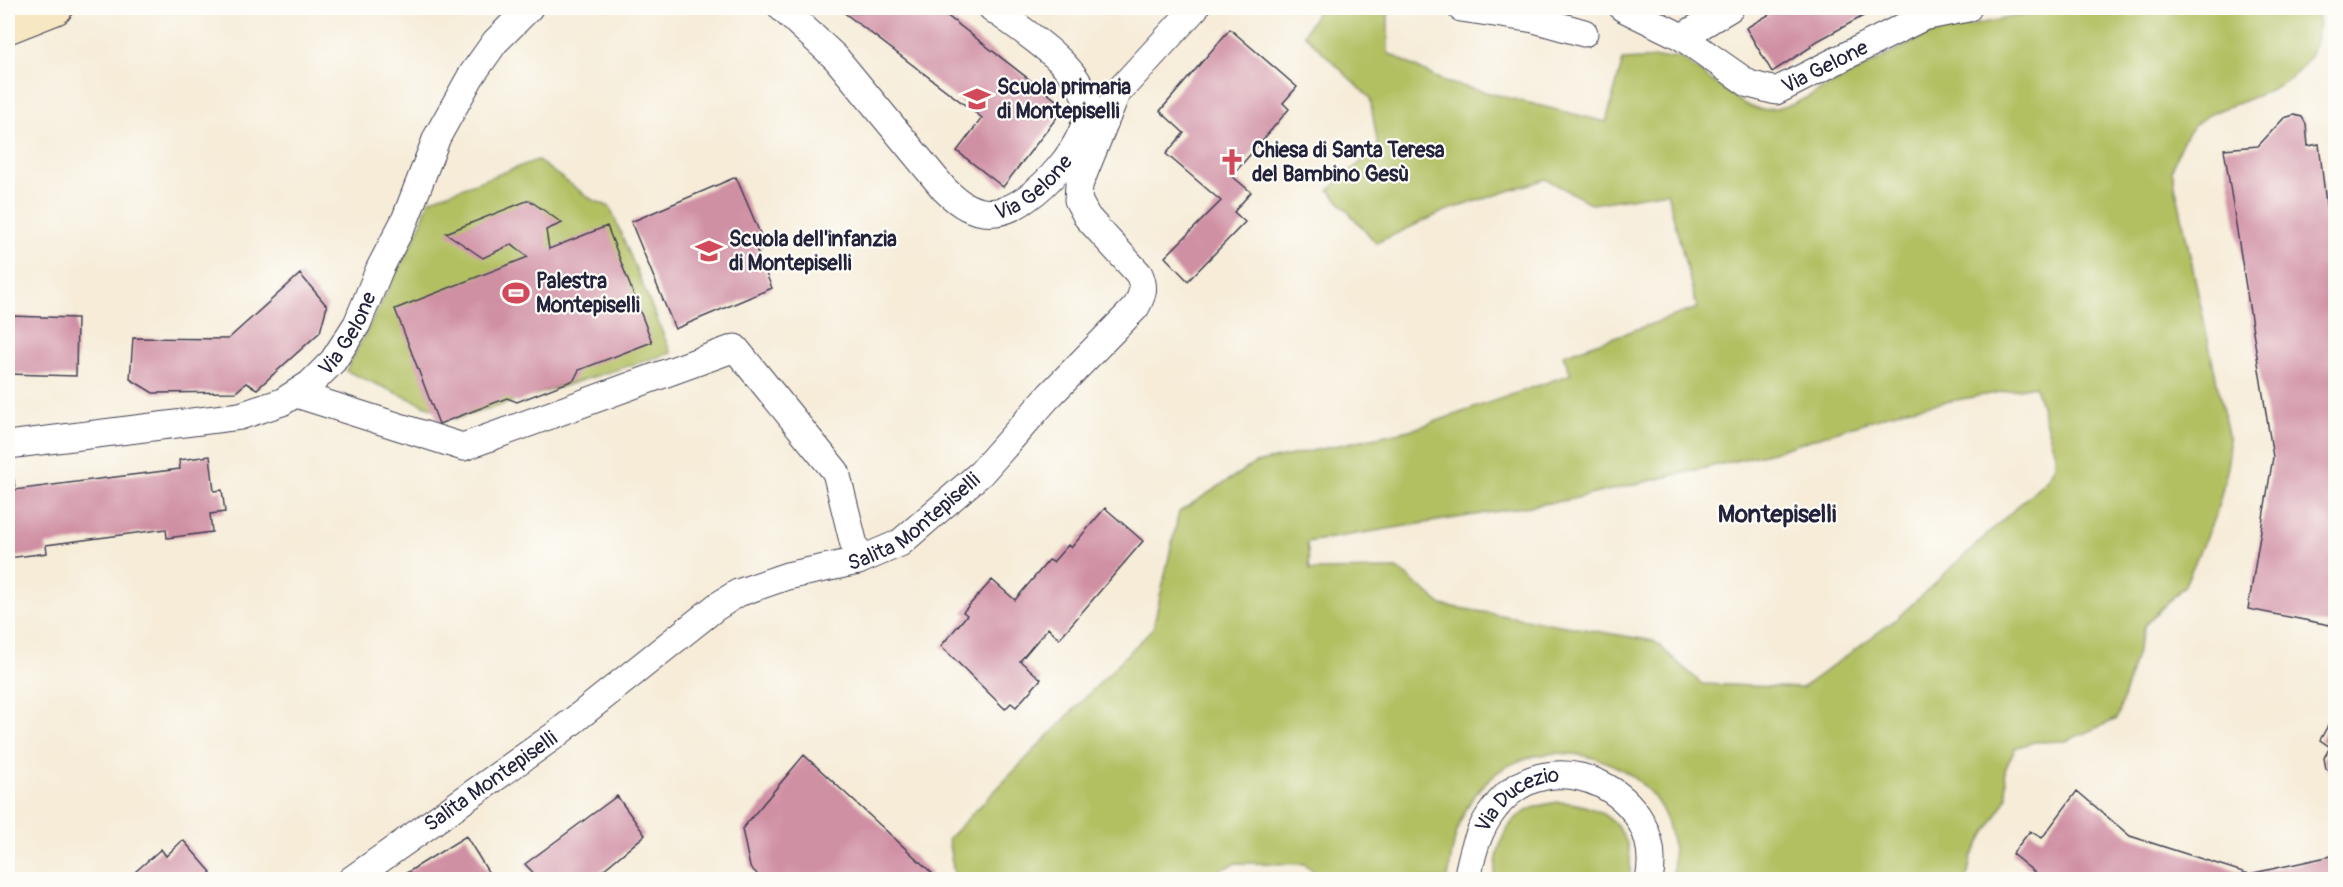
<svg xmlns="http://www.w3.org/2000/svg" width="2343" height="887" viewBox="0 0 2343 887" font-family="Pangolin,sans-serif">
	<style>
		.green { fill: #b2c062; stroke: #6a714e; stroke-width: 1.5; fill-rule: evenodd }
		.building { fill: #d090a4 }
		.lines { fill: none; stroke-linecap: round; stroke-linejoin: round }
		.minor-casing { stroke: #424053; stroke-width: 29 }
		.secondary-casing { stroke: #424053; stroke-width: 35 }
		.minor { stroke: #fff; stroke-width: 27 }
		.secondary { stroke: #f7e8c3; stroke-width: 33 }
		.labels { text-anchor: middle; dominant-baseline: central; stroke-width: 4.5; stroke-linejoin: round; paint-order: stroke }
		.street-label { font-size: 21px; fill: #22223b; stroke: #fdfcf7 }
		.poi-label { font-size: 21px; font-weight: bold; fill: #22223b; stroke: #fdfcf7; text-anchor: start }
		.quarter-label { font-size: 24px; font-weight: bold; fill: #22223b; stroke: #fdfcf7 }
	</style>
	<rect width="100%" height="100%" fill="#fdfcf7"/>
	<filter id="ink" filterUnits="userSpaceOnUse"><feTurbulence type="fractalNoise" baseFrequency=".0167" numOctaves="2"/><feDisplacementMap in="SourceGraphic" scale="12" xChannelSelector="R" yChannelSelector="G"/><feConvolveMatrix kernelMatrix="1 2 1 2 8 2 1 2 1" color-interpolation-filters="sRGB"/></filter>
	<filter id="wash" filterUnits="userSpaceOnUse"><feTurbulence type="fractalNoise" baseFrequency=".008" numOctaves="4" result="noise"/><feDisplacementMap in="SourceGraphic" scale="24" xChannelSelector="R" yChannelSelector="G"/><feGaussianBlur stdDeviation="1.35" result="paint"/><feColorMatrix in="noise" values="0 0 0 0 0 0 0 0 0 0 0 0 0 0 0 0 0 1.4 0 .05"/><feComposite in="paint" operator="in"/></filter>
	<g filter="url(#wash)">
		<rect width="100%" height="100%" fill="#f6ecd8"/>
		<!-- green -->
		<path class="green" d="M 1319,8 L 1388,8 L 1388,53 L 1445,82 L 1606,122 L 1623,60 L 1679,57 L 1744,104 L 1761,110 L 1776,109 L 1794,104 L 1927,35 L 2055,8 L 2319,8 C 2322,69 2287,85 2236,104 C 2222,109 2206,114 2195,125 C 2182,137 2177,154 2172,170 L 2229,439 L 2228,467 L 2217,511 L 2185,585 L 2145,625 L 2117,719 L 2066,741 L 2034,742 L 2015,748 L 2005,770 L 2007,798 L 1971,857 L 1967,879 L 1673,879 C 1674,859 1674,841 1667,821 C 1639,747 1527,729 1478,791 C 1457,817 1452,847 1448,879 L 1324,879 L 1304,864 L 1236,863 L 1198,879 L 955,879 L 948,839 L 1153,628 L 1179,512 L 1255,463 L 1414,429 L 1571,374 L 1563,355 L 1697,308 L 1667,192 L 1592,204 L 1546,179 L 1445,211 L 1376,243 L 1329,190 L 1378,147 L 1370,98 L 1304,34 ZM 2035,386 L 2055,454 L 2055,466 L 2047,479 L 1895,620 L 1802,688 L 1702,684 L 1654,641 L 1442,605 L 1398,569 L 1310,570 L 1307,542 L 1568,500 L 1773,452 L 1906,409 Z
			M 537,160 L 591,199 L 610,207 L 671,353 L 456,419 L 346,371 L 418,232 L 429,200 Z
			M 1559,802 C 1605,804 1637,831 1629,879 L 1494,879 C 1499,832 1509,808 1559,802 Z"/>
		<g id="blocks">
			<!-- building -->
			<path class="building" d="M 838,8 L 937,8 L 1065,107 L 1003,187 L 957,151 L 982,118 Z
				M 1780,8 L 1878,8 L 1810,45 L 1811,47 L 1772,72 L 1746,28 Z
				M 1230,29 L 1297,87 L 1283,103 L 1289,109 L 1232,176 L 1251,192 L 1234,212 L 1245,222 L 1188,281 L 1165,257 L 1221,201 L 1166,154 L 1184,133 L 1160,111 Z
				M 2294,115 L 2302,117 L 2306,124 L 2308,146 L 2319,144 L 2336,289 L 2336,589 L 2330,625 L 2248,609 L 2273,457 L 2224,149 L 2258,146 L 2284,118 Z
				M 736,177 L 765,245 L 756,249 L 772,288 L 675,329 L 631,222 Z
				M 529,200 L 562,223 L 546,230 L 549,249 L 607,226 L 652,342 L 579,370 L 574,380 L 517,402 L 507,398 L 439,424 L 395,309 L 528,257 L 512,244 L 483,258 L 446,233 Z
				M 300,274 L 327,306 L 320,332 L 257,389 L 246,383 L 236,392 L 153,393 L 130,379 L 133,338 L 228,339 Z
				M 8,316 L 77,318 L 76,376 L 8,374 Z
				M 210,456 L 214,491 L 222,490 L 225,512 L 210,514 L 212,532 L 167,538 L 166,529 L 46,545 L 47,553 L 8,558 L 8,481 L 14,480 L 15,490 L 99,479 L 180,469 L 179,460 Z
				M 1105,508 L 1143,541 L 1059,639 L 1048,628 L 1020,661 L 1041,679 L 1016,707 L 1011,703 L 1005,709 L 941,646 L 967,615 L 963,612 L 992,580 L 1015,600 L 1049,560 L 1053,562 L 1068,545 L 1071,548 Z
				M 2336,711 L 2336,773 L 2326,769 L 2324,758 L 2330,747 L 2320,740 Z
				M 804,755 L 932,873 L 925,880 L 763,880 L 750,867 L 742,829 Z
				M 2077,791 L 2130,836 L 2249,874 L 2336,855 L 2336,880 L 2044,880 L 2012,854 L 2030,831 L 2042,838 Z
				M 617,796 L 645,835 L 591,880 L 540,880 L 525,864 Z
				M 466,836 L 492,878 L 395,880 Z
				M 183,840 L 211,872 L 203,880 L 126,880 L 161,849 L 166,856 Z"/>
		</g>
	</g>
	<g filter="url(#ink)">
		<use href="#blocks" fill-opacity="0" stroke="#424053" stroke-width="1.5"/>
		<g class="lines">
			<defs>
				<g id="minor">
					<path id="s1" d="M 782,8 L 836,58 L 944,189 C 959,204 975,215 996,212 C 1032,209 1098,136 1086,99 C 1075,62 1021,30 992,8"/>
					<path d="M 1461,8 L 1534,19 L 1584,33"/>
					<path id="s2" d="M 1623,8 L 1682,37 L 1749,84 L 1776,91 L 1923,17 L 1968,8"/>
					<path d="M 1682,37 L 1730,8"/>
					<path d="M 296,394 L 463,447 L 735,348 L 836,472 L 858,561"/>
					<path id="s3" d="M 8,445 L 240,416 L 282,402 L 310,384 L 333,361 L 357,324 L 380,268 L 405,220 L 437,137 L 471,76 L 495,42 L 529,8"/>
					<path id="s4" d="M 351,880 L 554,736 L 716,607 L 738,593 L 787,576 L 858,561 L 900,543 L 981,473 L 1047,398 L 1136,307 C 1143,294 1145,287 1139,274 L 1087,217 L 1078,200 L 1079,185 L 1116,94 L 1195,8"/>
					<path id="s5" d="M 1467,880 C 1472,853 1478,829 1495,808 C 1549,736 1668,791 1649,880"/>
				</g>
				<path id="secondary" d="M 8,27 L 56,8"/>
			</defs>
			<!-- minor casing -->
			<use href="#minor" class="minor-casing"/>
			<!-- secondary casing -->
			<use href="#secondary" class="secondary-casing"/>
			<!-- minor -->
			<use href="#minor" class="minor"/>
			<!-- secondary -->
			<use href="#secondary" class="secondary"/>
		</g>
	</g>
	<!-- icons -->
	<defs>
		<symbol id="school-bare" viewBox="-9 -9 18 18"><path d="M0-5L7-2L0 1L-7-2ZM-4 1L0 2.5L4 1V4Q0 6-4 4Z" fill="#d1495b" stroke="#fdfcf7" stroke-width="2.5" paint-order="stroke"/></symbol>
		<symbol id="church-bare" viewBox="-9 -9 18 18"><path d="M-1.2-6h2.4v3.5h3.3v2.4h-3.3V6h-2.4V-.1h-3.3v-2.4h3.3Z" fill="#d1495b" stroke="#fdfcf7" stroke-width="2.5" paint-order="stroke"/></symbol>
		<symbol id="stadium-bare" viewBox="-9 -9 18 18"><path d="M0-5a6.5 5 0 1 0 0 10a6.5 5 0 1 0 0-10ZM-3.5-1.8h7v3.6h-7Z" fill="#d1495b" stroke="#fdfcf7" stroke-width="2.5" paint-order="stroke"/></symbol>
	</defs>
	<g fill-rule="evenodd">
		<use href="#school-bare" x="958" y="80" width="38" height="38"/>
		<use href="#church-bare" x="1213" y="143" width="38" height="38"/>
		<use href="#school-bare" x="690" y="232" width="38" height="38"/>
		<use href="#stadium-bare" x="497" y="274" width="38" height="38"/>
	</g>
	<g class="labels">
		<!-- street labels -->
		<g class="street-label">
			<text stroke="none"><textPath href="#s2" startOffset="230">Via Gelone</textPath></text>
			<text stroke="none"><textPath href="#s1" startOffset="348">Via Gelone</textPath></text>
			<text stroke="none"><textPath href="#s3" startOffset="375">Via Gelone</textPath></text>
			<text stroke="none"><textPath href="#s4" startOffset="675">Salita Montepiselli</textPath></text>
			<text stroke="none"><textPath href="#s4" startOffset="171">Salita Montepiselli</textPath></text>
			<text stroke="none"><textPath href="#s5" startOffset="102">Via Ducezio</textPath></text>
		</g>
		<!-- poi labels -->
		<g class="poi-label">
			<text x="997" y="87">Scuola primaria<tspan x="997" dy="24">di Montepiselli</tspan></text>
			<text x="1252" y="150">Chiesa di Santa Teresa<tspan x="1252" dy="24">del Bambino Gesù</tspan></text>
			<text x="729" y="239">Scuola dell'infanzia<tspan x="729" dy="24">di Montepiselli</tspan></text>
			<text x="536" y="281">Palestra<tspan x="536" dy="24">Montepiselli</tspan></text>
		</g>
		<!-- quarter labels -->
		<g class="quarter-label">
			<text x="1777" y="514">Montepiselli</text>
		</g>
	</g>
	<!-- margin -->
	<rect width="2343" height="887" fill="none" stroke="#fdfcf7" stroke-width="30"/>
</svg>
